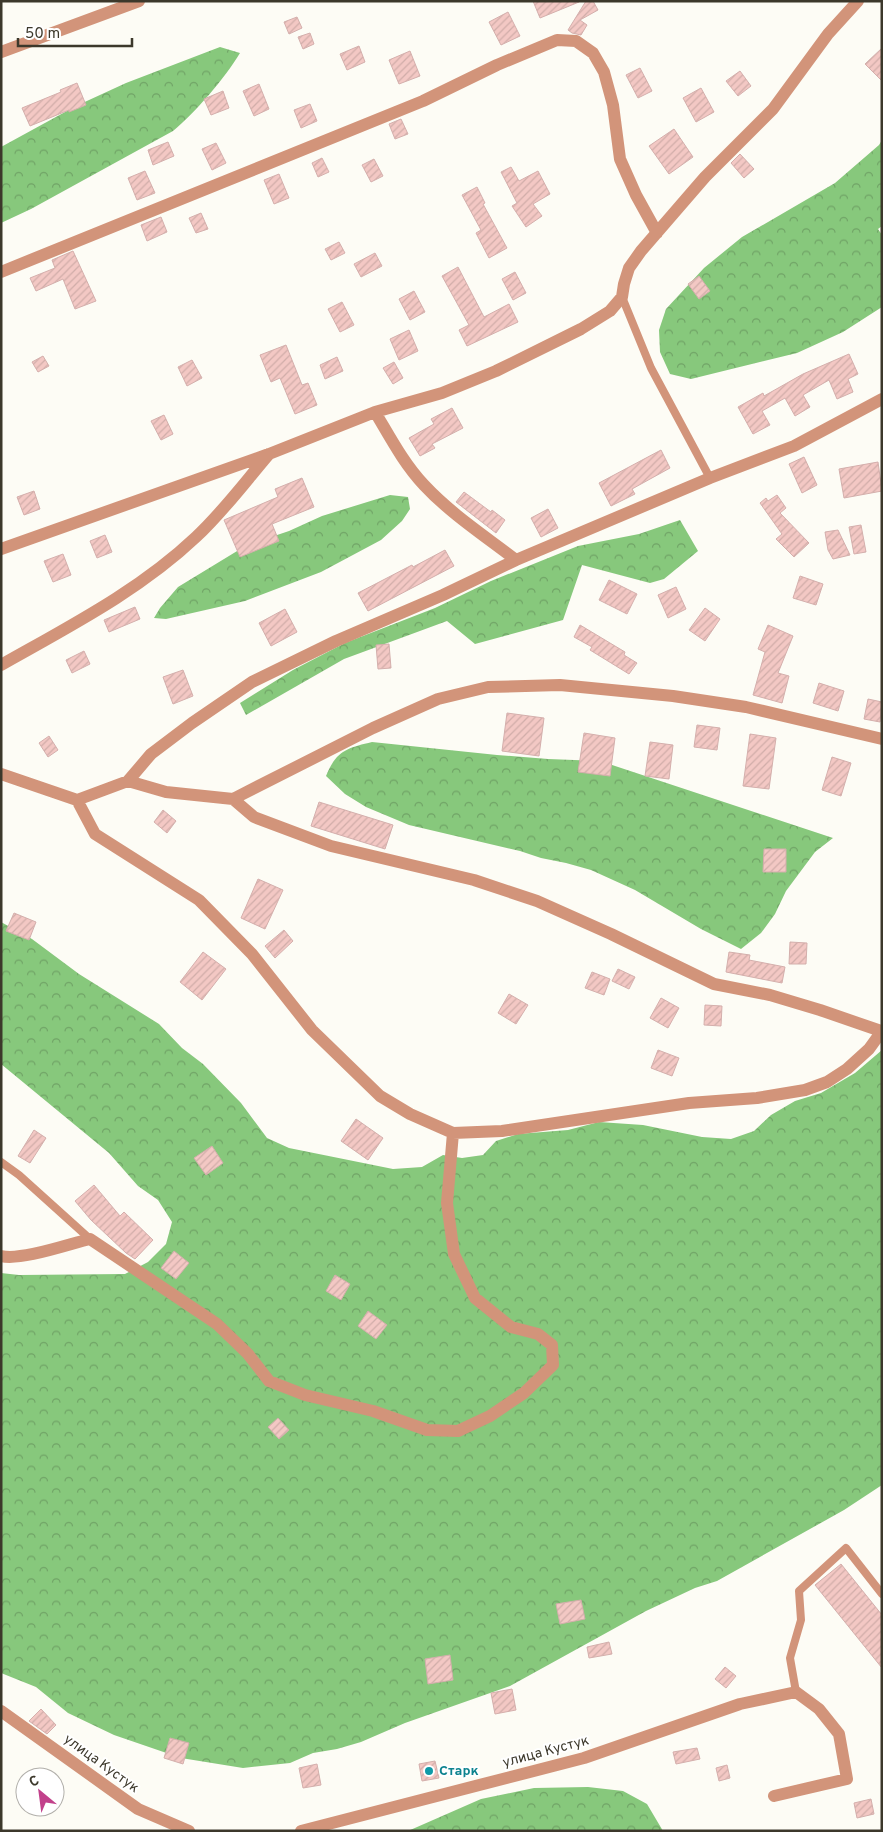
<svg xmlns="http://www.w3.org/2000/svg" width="883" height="1832" viewBox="0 0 883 1832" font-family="Overpass,sans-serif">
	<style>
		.forest { fill: url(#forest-crowns) }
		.building { fill: url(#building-hatch); stroke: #d4afac }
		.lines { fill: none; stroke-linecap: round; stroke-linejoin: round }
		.lane { stroke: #d2947a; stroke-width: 8 }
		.street { stroke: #d2947a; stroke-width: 12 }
		.culture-dot { fill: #0f9aa8; stroke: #fff; stroke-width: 2 }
		.labels { text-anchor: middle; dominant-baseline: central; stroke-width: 4; stroke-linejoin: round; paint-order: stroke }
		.street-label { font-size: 14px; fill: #3c382b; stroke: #fff }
		.culture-label { font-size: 14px; font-weight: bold; fill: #0d838f; stroke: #fff; text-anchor: start }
	</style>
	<defs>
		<pattern id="forest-crowns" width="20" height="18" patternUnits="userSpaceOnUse" patternTransform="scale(1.25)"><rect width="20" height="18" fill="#87c87c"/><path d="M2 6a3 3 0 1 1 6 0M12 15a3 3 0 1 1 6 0" fill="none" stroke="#70a366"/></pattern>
		<pattern id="building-hatch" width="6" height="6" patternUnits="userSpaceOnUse" patternTransform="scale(1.25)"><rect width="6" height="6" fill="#f3c8c4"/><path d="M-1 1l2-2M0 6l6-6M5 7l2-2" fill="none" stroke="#d1ada9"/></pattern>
	</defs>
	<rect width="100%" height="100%" fill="#fdfcf5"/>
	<!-- forest -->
	<path class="forest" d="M 220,47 L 240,53 C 225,78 195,113 173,131 L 31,209 L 1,223 L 1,147 L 76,106 L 126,83 Z
		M 882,140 L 882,226 L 878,229 L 882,235 L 882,307 L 843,332 L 797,353 L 691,379 L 670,374 L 660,352 L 659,330 L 666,309 L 704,268 L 742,237 L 835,183 L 879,145 Z
		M 390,495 L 408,497 L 410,509 L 402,521 L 381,540 L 321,572 L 245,601 L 166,619 L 154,618 L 160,608 L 178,587 L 247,545 L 289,531 L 322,516 Z
		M 680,520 L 698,551 L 664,579 L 650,583 L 582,565 L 563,620 L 475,644 L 447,621 L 344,659 L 246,715 L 240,703 L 293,670 L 345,643 L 435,608 L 491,581 L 578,546 L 639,534 Z
		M 372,742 L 497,755 L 548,759 L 600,761 L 833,838 L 815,852 L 786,891 L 775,914 L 761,933 L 741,949 L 701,929 L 635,890 L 591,870 L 566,863 L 541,858 L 520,851 L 409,825 L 366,807 L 345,794 L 326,776 C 336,751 347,748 372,742 Z
		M 1,922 L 32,939 L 79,974 L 159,1024 L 182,1048 L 203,1064 L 241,1103 L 267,1138 L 289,1148 L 393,1169 L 422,1167 L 443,1155 L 462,1158 L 483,1155 L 496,1141 L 518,1134 L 568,1130 L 599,1122 L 643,1125 L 702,1137 L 731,1139 L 754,1131 L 771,1115 L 795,1101 L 821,1093 L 855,1073 L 882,1050 L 882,1485 L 844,1510 L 717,1581 L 695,1588 L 646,1611 L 510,1686 L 405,1723 L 361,1742 L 337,1749 L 313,1753 L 290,1763 L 243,1768 L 181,1758 L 114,1735 L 68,1713 L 36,1687 L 1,1673 L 1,1273 L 19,1275 L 125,1274 L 148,1262 L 166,1244 L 172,1222 L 158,1200 L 138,1186 L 109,1153 L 1,1064 Z
		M 588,1787 L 623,1791 L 647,1804 L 663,1831 L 408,1831 L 481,1799 L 534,1788 Z"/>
	<!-- building -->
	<path class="building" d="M 533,1 L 579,1 L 579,2 L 540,18 Z
		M 586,1 L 593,1 L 598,10 L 580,20 L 587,25 L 581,35 L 572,33 L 568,30 Z
		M 508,12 L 520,36 L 501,45 L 489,22 Z
		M 297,17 L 302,28 L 289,34 L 284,22 Z
		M 310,33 L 314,44 L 303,49 L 298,37 Z
		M 359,46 L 365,62 L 347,70 L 340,54 Z
		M 882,48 L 882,81 L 865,64 Z
		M 410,51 L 420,76 L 399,84 L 389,60 Z
		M 640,68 L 652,91 L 638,98 L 626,75 Z
		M 740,71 L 751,86 L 738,96 L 726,81 Z
		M 77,83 L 86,105 L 69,112 L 69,110 L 30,126 L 22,108 L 61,92 L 60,90 Z
		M 259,84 L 269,109 L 254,116 L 243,91 Z
		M 701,88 L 714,112 L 696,122 L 683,98 Z
		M 223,91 L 229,108 L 211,115 L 204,99 Z
		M 310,104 L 317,121 L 301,128 L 294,110 Z
		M 401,119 L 408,134 L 395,139 L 389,124 Z
		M 674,129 L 693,157 L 669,174 L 649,146 Z
		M 168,142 L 174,156 L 153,165 L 148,150 Z
		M 216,143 L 226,163 L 212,170 L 202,149 Z
		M 740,154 L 754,169 L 744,178 L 731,163 Z
		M 322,158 L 329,172 L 318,177 L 312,163 Z
		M 374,159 L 383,176 L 371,182 L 362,165 Z
		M 511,167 L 519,181 L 538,171 L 550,194 L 533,204 L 542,216 L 526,227 L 512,206 L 517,203 L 501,172 Z
		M 145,171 L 155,193 L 137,200 L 128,178 Z
		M 279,174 L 289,198 L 274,204 L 264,180 Z
		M 477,187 L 485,203 L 483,204 L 507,248 L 489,258 L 476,233 L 481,230 L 462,195 Z
		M 201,213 L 208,229 L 196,233 L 189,218 Z
		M 161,217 L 167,232 L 147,241 L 141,225 Z
		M 339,242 L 345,253 L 331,260 L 325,249 Z
		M 73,251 L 96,301 L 75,309 L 63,279 L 36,291 L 30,278 L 55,268 L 52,260 Z
		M 375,253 L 382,266 L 361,277 L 354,264 Z
		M 458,267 L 484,317 L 509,304 L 518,322 L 467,346 L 459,330 L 469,325 L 442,276 Z
		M 515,272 L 526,293 L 513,300 L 502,279 Z
		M 699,276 L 710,291 L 699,299 L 688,284 Z
		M 414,291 L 425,312 L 410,320 L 399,299 Z
		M 342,302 L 354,325 L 340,332 L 328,309 Z
		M 409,330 L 418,351 L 399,360 L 390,339 Z
		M 286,345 L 302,385 L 308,383 L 317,405 L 295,414 L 280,378 L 271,382 L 260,355 Z
		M 849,354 L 858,374 L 848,379 L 853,392 L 837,399 L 829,380 L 803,395 L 810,407 L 795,416 L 785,398 L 762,411 L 770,425 L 753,434 L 738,407 L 763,393 L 764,396 L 803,374 Z
		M 43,356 L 49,366 L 38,372 L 32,362 Z
		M 337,357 L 343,371 L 325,379 L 320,365 Z
		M 192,360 L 202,378 L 187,386 L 178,367 Z
		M 394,362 L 403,378 L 393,384 L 383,368 Z
		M 452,408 L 463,428 L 432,444 L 435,448 L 420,456 L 409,438 L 434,424 L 431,419 Z
		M 164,415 L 173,434 L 161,440 L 151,421 Z
		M 661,450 L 670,468 L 632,489 L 635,494 L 611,506 L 599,483 Z
		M 804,457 L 817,485 L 802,493 L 789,464 Z
		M 878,462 L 882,491 L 844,498 L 839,469 Z
		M 302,478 L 314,507 L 272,524 L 279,541 L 240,557 L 224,520 L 278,497 L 275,489 Z
		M 34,491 L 40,509 L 24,515 L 17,497 Z
		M 464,492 L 491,512 L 492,510 L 505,520 L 496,533 L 456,502 Z
		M 777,495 L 786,508 L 780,513 L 809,543 L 794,557 L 776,539 L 782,534 L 760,503 L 766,498 L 768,501 Z
		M 548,509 L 558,528 L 541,537 L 531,518 Z
		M 861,525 L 866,552 L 854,554 L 849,527 Z
		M 838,530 L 850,555 L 833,559 L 828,550 L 825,532 Z
		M 105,535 L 112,552 L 97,558 L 90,541 Z
		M 445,550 L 454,566 L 368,611 L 358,593 L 412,565 L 413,567 Z
		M 63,554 L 71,575 L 53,582 L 44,561 Z
		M 800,576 L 823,584 L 816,605 L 793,598 Z
		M 609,580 L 637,594 L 627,614 L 599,600 Z
		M 676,587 L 686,609 L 668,618 L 658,595 Z
		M 135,607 L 140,619 L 109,632 L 104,620 Z
		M 705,608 L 720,619 L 705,641 L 689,630 Z
		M 285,609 L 297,632 L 271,646 L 259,623 Z
		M 580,625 L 625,652 L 624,655 L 637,663 L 629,674 L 590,650 L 592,647 L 574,637 Z
		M 768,625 L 793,636 L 778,673 L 789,676 L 782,703 L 753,695 L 765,652 L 758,649 Z
		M 389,644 L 391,668 L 378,669 L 376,645 Z
		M 84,651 L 90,664 L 72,673 L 66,660 Z
		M 183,670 L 193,696 L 173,704 L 163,677 Z
		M 819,683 L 844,691 L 838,711 L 813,703 Z
		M 868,699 L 882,702 L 880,722 L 864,719 Z
		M 507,713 L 544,718 L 539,756 L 502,751 Z
		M 697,725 L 720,728 L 717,750 L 694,747 Z
		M 584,733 L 615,738 L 610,776 L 578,772 Z
		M 750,734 L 776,738 L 769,789 L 743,786 Z
		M 49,736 L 58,750 L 48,757 L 39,743 Z
		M 650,742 L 673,745 L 669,779 L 645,776 Z
		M 832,757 L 851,763 L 841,796 L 822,790 Z
		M 319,802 L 393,825 L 385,849 L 311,826 Z
		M 163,810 L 176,821 L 167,833 L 154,822 Z
		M 764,849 L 786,849 L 786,872 L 763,872 Z
		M 258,879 L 283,890 L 265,929 L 241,918 Z
		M 14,913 L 36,922 L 29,940 L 6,931 Z
		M 284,930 L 293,941 L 275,958 L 265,946 Z
		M 790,942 L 807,943 L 806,964 L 789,964 Z
		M 203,952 L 226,969 L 202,1000 L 180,982 Z
		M 729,952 L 750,955 L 749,960 L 785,967 L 782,983 L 726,972 Z
		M 618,969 L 635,977 L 629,989 L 612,981 Z
		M 592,972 L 610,979 L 604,995 L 585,988 Z
		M 509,994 L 528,1005 L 516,1024 L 498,1013 Z
		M 661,998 L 679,1008 L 668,1028 L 650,1018 Z
		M 705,1005 L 722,1006 L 721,1026 L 704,1025 Z
		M 658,1050 L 679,1058 L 672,1076 L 651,1068 Z
		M 356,1119 L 383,1138 L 368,1160 L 341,1141 Z
		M 34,1130 L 46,1138 L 30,1163 L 18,1156 Z
		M 212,1146 L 223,1163 L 206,1175 L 194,1158 Z
		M 94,1185 L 120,1216 L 124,1212 L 153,1240 L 135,1259 L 126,1253 L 91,1220 L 75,1201 Z
		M 174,1251 L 189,1263 L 176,1279 L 161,1268 Z
		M 335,1275 L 350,1284 L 341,1300 L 326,1291 Z
		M 368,1311 L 387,1325 L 376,1339 L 358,1326 Z
		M 278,1418 L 289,1430 L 279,1439 L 268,1427 Z
		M 841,1564 L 882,1615 L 882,1668 L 815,1585 Z
		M 581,1600 L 585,1619 L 560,1624 L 556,1604 Z
		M 609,1642 L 612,1654 L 589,1658 L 587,1647 Z
		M 450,1655 L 453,1680 L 428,1684 L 425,1659 Z
		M 725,1667 L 736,1676 L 726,1688 L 715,1679 Z
		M 512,1689 L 516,1710 L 495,1714 L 491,1693 Z
		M 41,1709 L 56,1725 L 47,1734 L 29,1721 Z
		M 170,1738 L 189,1743 L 183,1764 L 164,1758 Z
		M 697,1748 L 700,1759 L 676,1764 L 673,1752 Z
		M 435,1761 L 439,1778 L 422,1781 L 419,1764 Z
		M 317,1764 L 321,1785 L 303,1788 L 299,1768 Z
		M 727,1765 L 730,1778 L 719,1781 L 716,1768 Z
		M 871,1799 L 874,1814 L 857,1818 L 854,1803 Z"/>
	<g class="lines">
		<!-- lane -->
		<path class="lane" d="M 622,297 L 651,368 L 710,478
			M 1,1162 L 19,1175 L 90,1239
			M 796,1692 L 790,1658 L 801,1620 L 799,1591 L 846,1548 L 882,1594"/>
		<!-- street -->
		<path class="street" d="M 1,52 L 139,1
			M 1,272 L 423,101 L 497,65 L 557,40 L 576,41 L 593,53 L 604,72 L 613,105 L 620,159 L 636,195 L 657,233
			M 375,412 C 390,437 404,464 424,485 C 451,514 485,536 516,560
			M 1,549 L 269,454 L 375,412 L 442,393 L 496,371 L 581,329 L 610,311 L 622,297 L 624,284 L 629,268 L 641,251 L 705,177 L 773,109 L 828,34 L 858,1
			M 1,665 C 68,627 139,591 196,537 C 223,512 245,482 269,454
			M 1,774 L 77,800 L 95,834 L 199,900 L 252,954 L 312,1030 L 380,1096 L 410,1114 L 453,1133 L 502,1131 L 689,1103 L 757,1098 L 805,1090 L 827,1082 L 847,1069 L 869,1049 L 882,1031
			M 128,781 L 166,792 L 233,799 L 254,817 L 331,846 L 474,880 L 537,901 L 611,934 L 714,984 L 770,995 L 820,1010 L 881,1031
			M 233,799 L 373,728 L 438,699 L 488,687 L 560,685 L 673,696 L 746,707 L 882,739
			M 77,800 L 128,781 L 151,754 L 192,723 L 252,682 L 336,641 L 443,595 L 516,560 L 710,478 L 794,446 L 882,399
			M 1,1256 C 21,1261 69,1244 90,1239 L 217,1324 L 248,1354 L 269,1381 L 305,1395 L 373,1411 L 427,1430 L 458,1431 L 490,1416 L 524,1393 L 553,1365 L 552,1345 L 538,1334 L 511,1327 L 475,1298 L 454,1254 L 447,1203 L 453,1133
			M 1,1711 L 138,1809 L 189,1831
			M 301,1831 L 584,1758 L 740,1704 L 796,1692 L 819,1709 L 839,1734 L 847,1779 L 774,1796"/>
	</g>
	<!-- markers -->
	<circle class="culture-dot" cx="429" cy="1771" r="5"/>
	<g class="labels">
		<!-- street labels -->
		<g class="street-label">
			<text transform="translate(546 1752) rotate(-15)">улица Кустук</text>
			<text transform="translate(101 1764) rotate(36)">улица Кустук</text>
		</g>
		<!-- culture labels -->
		<g class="culture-label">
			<text x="439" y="1771">Старк</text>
		</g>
	</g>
	<!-- border -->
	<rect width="883" height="1832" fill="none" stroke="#3c382b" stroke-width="5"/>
	<!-- north arrow -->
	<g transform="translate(40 1792) rotate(331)"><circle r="24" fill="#ffffff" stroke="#b1afaa"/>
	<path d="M0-4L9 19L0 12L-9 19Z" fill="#c2418b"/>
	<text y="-8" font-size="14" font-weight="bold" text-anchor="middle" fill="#3c382b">С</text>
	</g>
	<!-- scale -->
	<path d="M18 38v8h114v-8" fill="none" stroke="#3c382b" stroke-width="2.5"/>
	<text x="25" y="38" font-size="15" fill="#3c382b" stroke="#ffffff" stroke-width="4" paint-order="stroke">50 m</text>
</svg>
